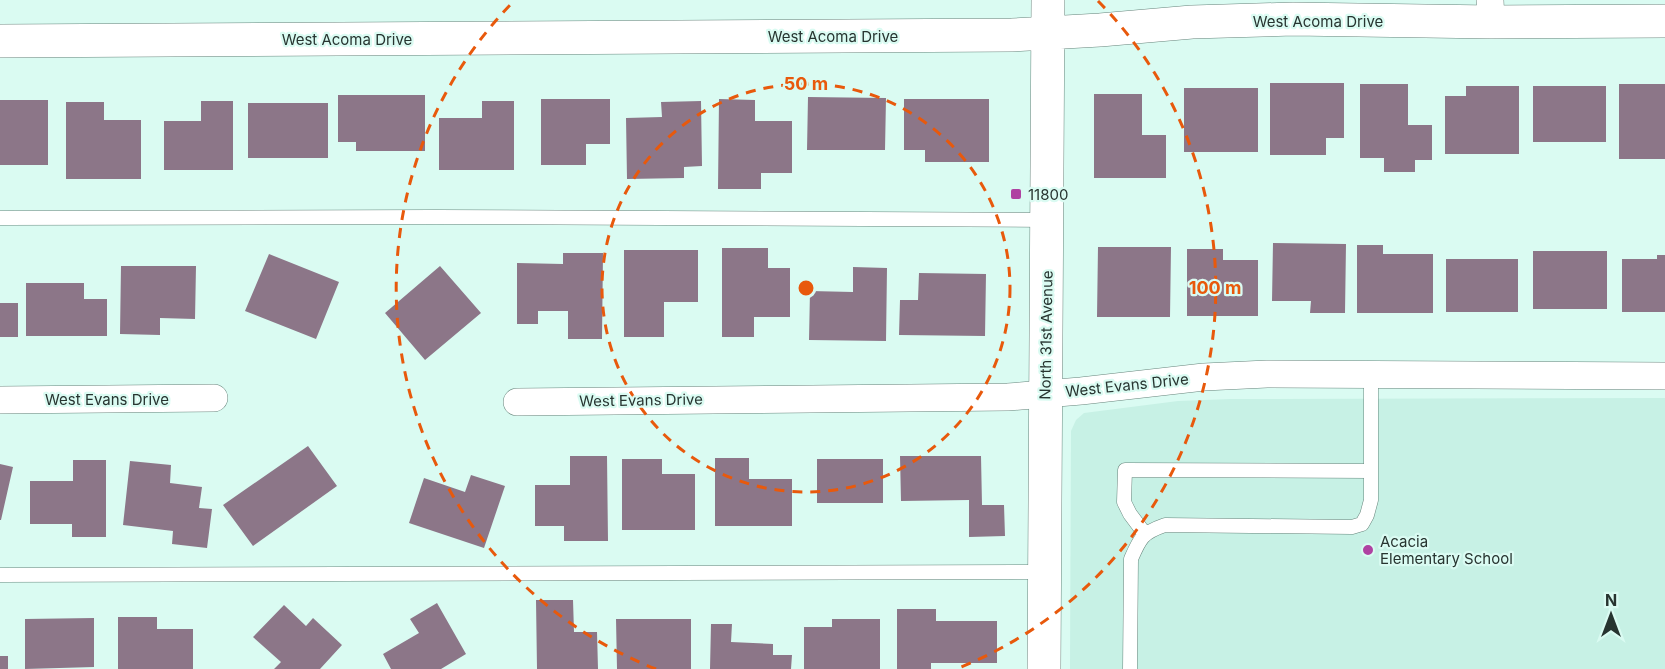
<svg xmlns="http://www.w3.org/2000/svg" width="1665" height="669" viewBox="0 0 1665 669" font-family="Inter,sans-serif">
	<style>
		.built { fill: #c7f1e5 }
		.building { fill: #8c7688 }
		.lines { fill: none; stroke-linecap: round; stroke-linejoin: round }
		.service-casing { stroke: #67857c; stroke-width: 15 }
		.minor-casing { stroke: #67857c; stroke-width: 28 }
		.tertiary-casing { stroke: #67857c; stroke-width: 34 }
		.service { stroke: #fff; stroke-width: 14 }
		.minor { stroke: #fff; stroke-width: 27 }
		.tertiary { stroke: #fff; stroke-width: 33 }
		.ring { fill: none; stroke: #e8590c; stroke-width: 3; stroke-dasharray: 10 8 }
		.poi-dot { fill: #af42a2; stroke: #dafbf2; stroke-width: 2 }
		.labels { text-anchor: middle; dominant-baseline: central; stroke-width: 4.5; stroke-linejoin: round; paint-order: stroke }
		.street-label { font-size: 15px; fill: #273430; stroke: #dafbf2 }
		.poi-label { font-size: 15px; fill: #273430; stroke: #dafbf2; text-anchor: start }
		.centre { fill: #e8590c; stroke: #dafbf2; stroke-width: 3 }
		.ring-label { font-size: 18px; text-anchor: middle; font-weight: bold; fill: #e8590c; stroke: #dafbf2; stroke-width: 4.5; stroke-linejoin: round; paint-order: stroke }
	</style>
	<rect width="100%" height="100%" fill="#dafbf2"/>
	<!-- built -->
	<path class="built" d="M 1665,398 L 1665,669 L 1070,669 L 1071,431 L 1076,420 L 1084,413 L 1178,401 L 1231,399 Z"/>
	<!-- building -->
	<path class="building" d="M 1270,83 L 1344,83 L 1344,138 L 1326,138 L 1326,155 L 1270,155 Z
		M 1360,84 L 1408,84 L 1408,125 L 1432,125 L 1432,160 L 1415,160 L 1415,172 L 1384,172 L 1384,158 L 1360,158 Z
		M 1619,84 L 1665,84 L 1665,159 L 1619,159 Z
		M 1466,86 L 1519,86 L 1519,154 L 1445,154 L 1445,96 L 1466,96 Z
		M 1533,86 L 1606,86 L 1606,142 L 1533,142 Z
		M 1184,88 L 1258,88 L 1258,152 L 1184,152 Z
		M 1094,94 L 1142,94 L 1142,135 L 1166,135 L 1166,178 L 1094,178 Z
		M 338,95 L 425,95 L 425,151 L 356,151 L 356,142 L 338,142 Z
		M 808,97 L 886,98 L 885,150 L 807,150 Z
		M 541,99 L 610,99 L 610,144 L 586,144 L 586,165 L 541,165 Z
		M 719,99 L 755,100 L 755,121 L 792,121 L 792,173 L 761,173 L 761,189 L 718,189 Z
		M 904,99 L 989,99 L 989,162 L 925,162 L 925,150 L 904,150 Z
		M 0,100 L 48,100 L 48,165 L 0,165 Z
		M 201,101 L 233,101 L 233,170 L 164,170 L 164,121 L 201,121 Z
		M 482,101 L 514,101 L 514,170 L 439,170 L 439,118 L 482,118 Z
		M 701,101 L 702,166 L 684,167 L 684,178 L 627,179 L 626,118 L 662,117 L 661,102 Z
		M 66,102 L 104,102 L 104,120 L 141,120 L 141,179 L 66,179 Z
		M 248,103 L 328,103 L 328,158 L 248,158 Z
		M 1273,243 L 1346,244 L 1345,313 L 1310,313 L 1311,301 L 1272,301 Z
		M 1357,245 L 1383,245 L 1383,254 L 1433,254 L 1433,313 L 1357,313 Z
		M 1098,247 L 1171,247 L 1170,317 L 1097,317 Z
		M 722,248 L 768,248 L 768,268 L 790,268 L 790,317 L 754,317 L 754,337 L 722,337 Z
		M 1187,249 L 1223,249 L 1223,260 L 1258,260 L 1258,316 L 1187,316 Z
		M 624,250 L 698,250 L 698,302 L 664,302 L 664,337 L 624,337 Z
		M 1533,251 L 1607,251 L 1607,309 L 1533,309 Z
		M 563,253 L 603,253 L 602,339 L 568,339 L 568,311 L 538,311 L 538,324 L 517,324 L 517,263 L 563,264 Z
		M 269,254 L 339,282 L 316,339 L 245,311 Z
		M 1657,255 L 1665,255 L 1665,312 L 1622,312 L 1622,259 L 1657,259 Z
		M 1446,259 L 1518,259 L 1518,312 L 1446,312 Z
		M 121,266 L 196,266 L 195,319 L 160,318 L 160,335 L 120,334 Z
		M 440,266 L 481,313 L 425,360 L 385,313 Z
		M 853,267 L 887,268 L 886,341 L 809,340 L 810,291 L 853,292 Z
		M 919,273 L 986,274 L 985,336 L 899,335 L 900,300 L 918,300 Z
		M 26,283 L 84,283 L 84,299 L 107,299 L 107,336 L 26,336 Z
		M 0,303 L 18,303 L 18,337 L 0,337 Z
		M 308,446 L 337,486 L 253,546 L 223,505 Z
		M 570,456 L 607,456 L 608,541 L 564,541 L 564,526 L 535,526 L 535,485 L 570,485 Z
		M 900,456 L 981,456 L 982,505 L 1004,505 L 1005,536 L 969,537 L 969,500 L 901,501 Z
		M 715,458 L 749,458 L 749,479 L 792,479 L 792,526 L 715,526 Z
		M 622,459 L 662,459 L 662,474 L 695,474 L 695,530 L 622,530 Z
		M 817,459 L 883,459 L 883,503 L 817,503 Z
		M 73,460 L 106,460 L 106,537 L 72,537 L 72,524 L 30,524 L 30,481 L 73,481 Z
		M 130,461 L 171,465 L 170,483 L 202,487 L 199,508 L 212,509 L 207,548 L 172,544 L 173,531 L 123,525 Z
		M 0,464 L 13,467 L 1,520 L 0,520 Z
		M 471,475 L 505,486 L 484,548 L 409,523 L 424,478 L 465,492 Z
		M 536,600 L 573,600 L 574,632 L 597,632 L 598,669 L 537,669 Z
		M 437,603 L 466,654 L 441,669 L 391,669 L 383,654 L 419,633 L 410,619 Z
		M 284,605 L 306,626 L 313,618 L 342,645 L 320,669 L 274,669 L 281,662 L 253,637 Z
		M 897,609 L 936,609 L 936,621 L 997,621 L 997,663 L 931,663 L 931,669 L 897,669 Z
		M 118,617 L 157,617 L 157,629 L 193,629 L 193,669 L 118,669 Z
		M 94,618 L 94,667 L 25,669 L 25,619 Z
		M 616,619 L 691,619 L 691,669 L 617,669 Z
		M 832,619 L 880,619 L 880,669 L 804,669 L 804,627 L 832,627 Z
		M 711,624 L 732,624 L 731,642 L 773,644 L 773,655 L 792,655 L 791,669 L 710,669 Z
		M 0,656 L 8,656 L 8,669 L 0,669 Z"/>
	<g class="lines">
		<defs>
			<path id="service" d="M 0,218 L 436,217 L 1047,220
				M 1145,534 L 1130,514 L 1124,502 L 1125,470 L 1371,471
				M 0,575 L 1044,572
				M 1130,669 L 1131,559 C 1140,538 1142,533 1165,525 L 1352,527 L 1362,524 L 1367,515 L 1371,500 L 1371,375"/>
			<path id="minor" d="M 1490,0 L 1491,22
				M 0,400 L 214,398
				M 517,402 L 1008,397 L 1081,391 L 1204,377 L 1267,374 L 1665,376"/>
			<path id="tertiary" d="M 0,41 L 1012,35 L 1100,30 L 1192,22 L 1293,19 L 1491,22 L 1665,21
				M 1044,669 L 1048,0"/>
		</defs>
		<!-- service casing -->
		<use href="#service" class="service-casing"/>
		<!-- minor casing -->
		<use href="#minor" class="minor-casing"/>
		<!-- tertiary casing -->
		<use href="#tertiary" class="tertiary-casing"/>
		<!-- service -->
		<use href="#service" class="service"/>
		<!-- minor -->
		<use href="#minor" class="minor"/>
		<!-- tertiary -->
		<use href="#tertiary" class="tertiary"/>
	</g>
	<!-- distance rings -->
	<g class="ring">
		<circle cx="806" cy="288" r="204"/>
		<path d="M656 669A409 409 0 0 1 514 1M1098 1A409 409 0 0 1 956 669"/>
	</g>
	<!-- markers -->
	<g class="poi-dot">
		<rect x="1010" y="188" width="12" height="12" rx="3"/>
		<circle cx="1368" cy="550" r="6"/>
	</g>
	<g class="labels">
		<!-- street labels -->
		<g class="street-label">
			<text x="1318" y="21">West Acoma Drive</text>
			<text x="833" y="36">West Acoma Drive</text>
			<text x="347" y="39">West Acoma Drive</text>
			<text transform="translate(1046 335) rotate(-89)">North 31st Avenue</text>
			<text transform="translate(1127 385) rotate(-6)">West Evans Drive</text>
			<text x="107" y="399">West Evans Drive</text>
			<text transform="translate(641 400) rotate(-1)">West Evans Drive</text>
		</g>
		<!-- poi labels -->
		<g class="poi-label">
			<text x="1028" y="194">11800</text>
			<text x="1380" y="541">Acacia<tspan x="1380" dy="17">Elementary School</tspan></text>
		</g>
	</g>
	<circle cx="806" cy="288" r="9" class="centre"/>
	<g class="ring-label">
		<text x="806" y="90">50 m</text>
		<text x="1215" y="294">100 m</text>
	</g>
	<!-- north arrow -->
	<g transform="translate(1611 615)" stroke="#dafbf2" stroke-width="4.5" paint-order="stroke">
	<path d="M0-4.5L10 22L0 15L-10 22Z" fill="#273430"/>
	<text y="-9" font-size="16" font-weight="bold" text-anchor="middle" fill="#273430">N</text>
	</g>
</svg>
